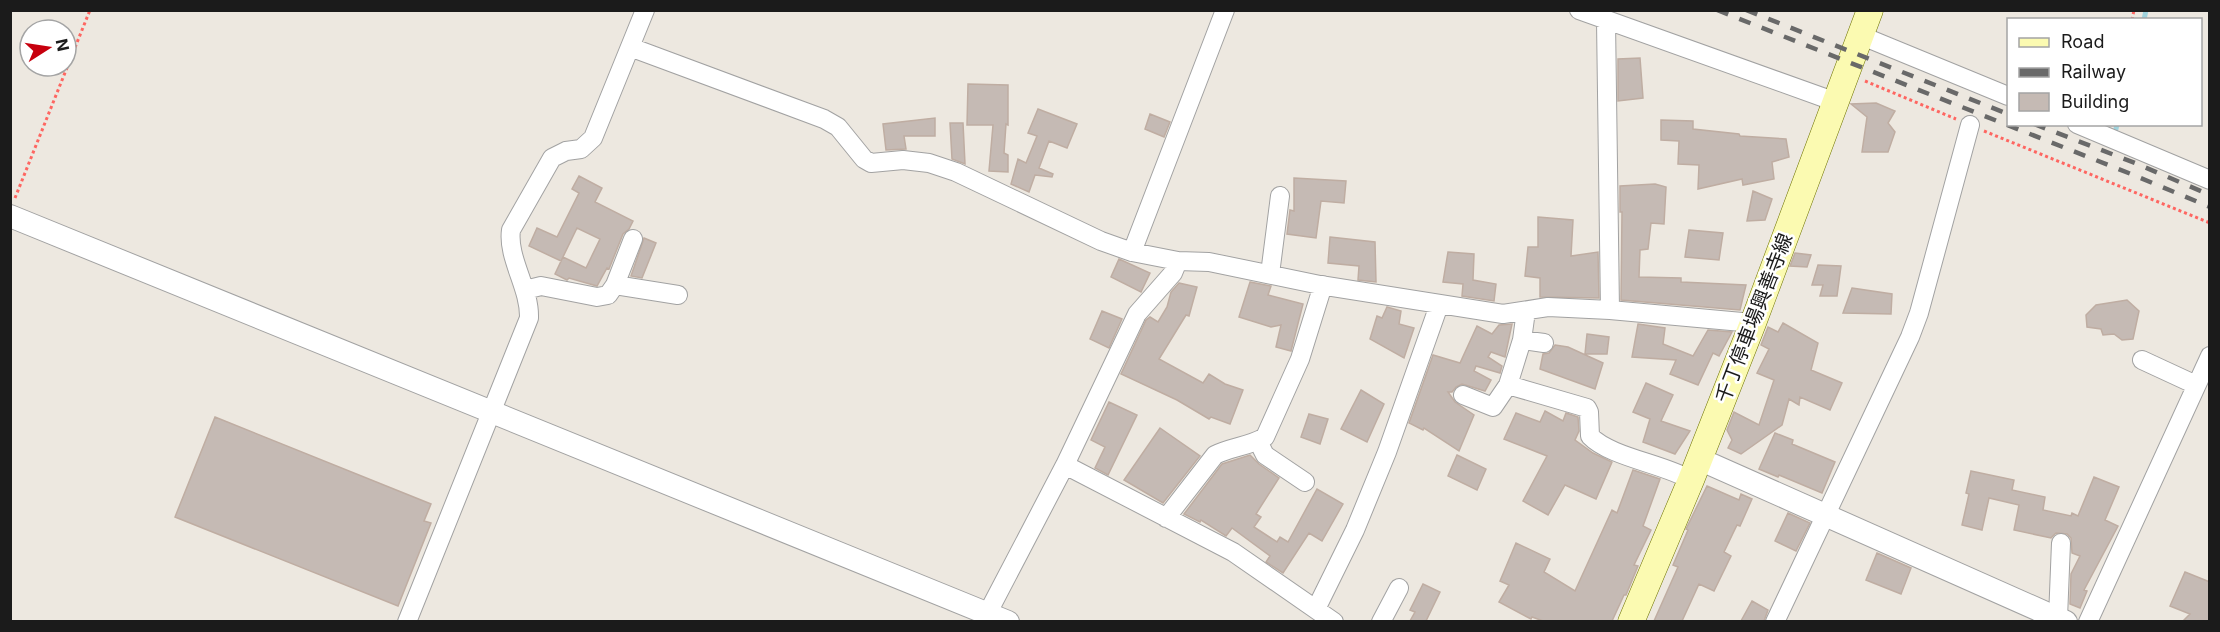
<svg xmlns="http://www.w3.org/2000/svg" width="2220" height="632" viewBox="0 0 2220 632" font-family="Inter,'Noto Sans JP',sans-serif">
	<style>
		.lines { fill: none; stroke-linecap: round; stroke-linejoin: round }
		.stream { stroke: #9fd3dd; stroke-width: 5 }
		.building { fill: #c5bab4; stroke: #bfada2; stroke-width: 1.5 }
		.minor-casing { stroke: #a2a2a2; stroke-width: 20 }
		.tertiary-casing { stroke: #a2a2a2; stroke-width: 24 }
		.secondary-casing { stroke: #6f7401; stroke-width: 27 }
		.path { stroke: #fe6661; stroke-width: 3; stroke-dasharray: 3 3; stroke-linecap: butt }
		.minor { stroke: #fff; stroke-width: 18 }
		.tertiary { stroke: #fff; stroke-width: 22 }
		.secondary { stroke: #fbfab1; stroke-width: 26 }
		.rail { stroke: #696969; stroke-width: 4.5; stroke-dasharray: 12 12; stroke-linecap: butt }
		.labels { text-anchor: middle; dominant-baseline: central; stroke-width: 5; stroke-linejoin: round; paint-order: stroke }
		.street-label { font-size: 20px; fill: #1b1b1b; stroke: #fff }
	</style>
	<rect width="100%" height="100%" fill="#ede8e0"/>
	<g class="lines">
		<!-- stream -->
		<path class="stream" d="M 2144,20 L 2146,10
			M 2116,129 L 2117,124"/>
	</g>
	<!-- building -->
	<path class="building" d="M 1640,58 L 1643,98 L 1618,101 L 1618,59 Z
		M 968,84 L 1008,85 L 1008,125 L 1006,124 L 1004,153 L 1008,155 L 1008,172 L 989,171 L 993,125 L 967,125 Z
		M 1876,103 L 1895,111 L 1888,123 L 1895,132 L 1888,152 L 1862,152 L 1867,117 L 1851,104 Z
		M 1038,109 L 1077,124 L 1067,148 L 1049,141 L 1039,168 L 1053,174 L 1052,177 L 1035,175 L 1029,192 L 1011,184 L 1018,159 L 1026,163 L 1037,136 L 1028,133 Z
		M 1150,114 L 1170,122 L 1164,137 L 1145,129 Z
		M 935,118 L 935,136 L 904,136 L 906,149 L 886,150 L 883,124 Z
		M 1661,120 L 1693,121 L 1693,129 L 1739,134 L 1740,136 L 1786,139 L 1789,157 L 1772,162 L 1774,179 L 1743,185 L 1742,179 L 1698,189 L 1699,165 L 1678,164 L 1679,141 L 1661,140 Z
		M 950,123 L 963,123 L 965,164 L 952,159 Z
		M 579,176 L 602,188 L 595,202 L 633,221 L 629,229 L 623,234 L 609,269 L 607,268 L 597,286 L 569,278 L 567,280 L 555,274 L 563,257 L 586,268 L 600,239 L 577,228 L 561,261 L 529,246 L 537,228 L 557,237 L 579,193 L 572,189 Z
		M 1294,178 L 1346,181 L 1344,203 L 1321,201 L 1316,238 L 1287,234 L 1290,210 L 1294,211 Z
		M 1655,184 L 1666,187 L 1664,224 L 1651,223 L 1648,249 L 1640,250 L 1639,277 L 1681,278 L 1681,282 L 1746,285 L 1740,310 L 1621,300 L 1622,212 L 1620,212 L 1620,186 Z
		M 1753,191 L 1772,199 L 1765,220 L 1747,221 Z
		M 1538,217 L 1573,220 L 1571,256 L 1598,252 L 1599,298 L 1540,297 L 1540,278 L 1525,276 L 1528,247 L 1538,247 Z
		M 1689,230 L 1723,233 L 1719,260 L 1685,257 Z
		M 1330,237 L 1375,242 L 1376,282 L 1358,280 L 1359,266 L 1328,263 Z
		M 644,238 L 656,243 L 642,278 L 631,276 Z
		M 1448,252 L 1474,254 L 1473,280 L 1496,284 L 1494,301 L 1462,296 L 1463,284 L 1443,282 Z
		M 1795,253 L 1811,255 L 1807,267 L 1790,266 Z
		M 1119,259 L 1150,273 L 1141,292 L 1111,277 Z
		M 1818,265 L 1841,266 L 1837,296 L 1820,296 L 1823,285 L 1812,285 Z
		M 1250,282 L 1271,286 L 1268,295 L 1303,304 L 1291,351 L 1276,347 L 1281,325 L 1271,327 L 1239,317 Z
		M 1179,283 L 1197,287 L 1189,316 L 1186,315 L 1159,359 L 1203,383 L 1209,374 L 1225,384 L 1243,390 L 1230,424 L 1211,417 L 1209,419 L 1177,400 L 1121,374 L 1146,320 L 1150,317 L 1158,322 L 1167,307 L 1171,292 Z
		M 1852,288 L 1892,294 L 1891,314 L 1843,313 Z
		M 2127,300 L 2139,311 L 2133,339 L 2122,340 L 2114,334 L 2103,335 L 2101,329 L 2087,327 L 2086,315 L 2096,305 Z
		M 1387,307 L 1401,311 L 1399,324 L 1414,328 L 1404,358 L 1370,339 L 1377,316 L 1382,318 Z
		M 1102,311 L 1122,319 L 1109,348 L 1090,339 Z
		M 1783,323 L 1818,343 L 1811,370 L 1842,383 L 1830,410 L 1800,397 L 1799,405 L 1789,399 L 1782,425 L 1741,454 L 1728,448 L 1732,440 L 1727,430 L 1734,412 L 1759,425 L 1774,380 L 1757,373 L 1769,349 L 1761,345 L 1768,327 L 1778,332 Z
		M 1512,324 L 1505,357 L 1491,352 L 1488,357 L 1502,366 L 1500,373 L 1476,366 L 1474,371 L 1491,380 L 1485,391 L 1462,384 L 1456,387 L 1452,392 L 1448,392 L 1455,402 L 1474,415 L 1459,451 L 1424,428 L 1423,430 L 1409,423 L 1433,355 L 1460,363 L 1477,326 L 1492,334 L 1499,325 Z
		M 1638,324 L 1665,328 L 1663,344 L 1693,356 L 1708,330 L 1732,332 L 1719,356 L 1713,353 L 1698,385 L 1670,374 L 1676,360 L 1632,357 Z
		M 1587,334 L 1609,337 L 1607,354 L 1585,354 Z
		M 1555,345 L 1568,347 L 1603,363 L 1595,389 L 1540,369 L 1543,354 L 1549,353 Z
		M 1646,383 L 1673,395 L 1661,421 L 1690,431 L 1675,454 L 1643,442 L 1650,419 L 1633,412 Z
		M 1361,390 L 1384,404 L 1367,442 L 1341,429 Z
		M 1109,402 L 1137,415 L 1108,475 L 1095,468 L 1105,447 L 1091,440 Z
		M 1545,411 L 1563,421 L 1566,413 L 1578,417 L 1579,431 L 1575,440 L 1593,453 L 1612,462 L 1596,499 L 1565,485 L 1548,515 L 1523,501 L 1547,456 L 1504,439 L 1516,413 L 1540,422 Z
		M 1309,414 L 1328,419 L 1320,444 L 1301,437 Z
		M 215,417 L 431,504 L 424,521 L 431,523 L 398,606 L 175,517 Z
		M 1160,428 L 1200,456 L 1163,503 L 1124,480 Z
		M 1775,433 L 1793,440 L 1792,444 L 1835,462 L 1822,493 L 1779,475 L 1778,477 L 1759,469 Z
		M 1250,455 L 1259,464 L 1279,478 L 1256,514 L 1261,517 L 1254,527 L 1277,542 L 1280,537 L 1288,542 L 1317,489 L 1343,504 L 1322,541 L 1309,533 L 1283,573 L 1266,562 L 1270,556 L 1232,528 L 1226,536 L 1201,520 L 1200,522 L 1184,514 L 1222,464 Z
		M 1457,455 L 1486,469 L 1477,490 L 1448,476 Z
		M 1633,470 L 1660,479 L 1643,526 L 1651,530 L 1634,565 L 1638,566 L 1626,595 L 1624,595 L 1612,621 L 1543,621 L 1532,617 L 1531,619 L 1499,602 L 1509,585 L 1500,581 L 1516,543 L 1550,559 L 1544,572 L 1575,591 L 1612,510 L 1617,513 Z
		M 1971,471 L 2014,480 L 2012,490 L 2045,497 L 2043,510 L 2071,516 L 2072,513 L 2078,516 L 2094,477 L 2119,487 L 2105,520 L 2118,526 L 2084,590 L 2087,591 L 2080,608 L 2070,604 L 2071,574 L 2080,556 L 2072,553 L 2071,538 L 2067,534 L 2056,533 L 2051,538 L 2014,530 L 2019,505 L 1989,498 L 1982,530 L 1962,525 L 1969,494 L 1966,493 Z
		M 1707,486 L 1739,500 L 1741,494 L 1752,499 L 1740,526 L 1737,525 L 1724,552 L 1731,556 L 1714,591 L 1699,584 L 1682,621 L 1654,621 L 1678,567 L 1673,565 L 1688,530 L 1686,529 Z
		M 1788,513 L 1810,523 L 1796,551 L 1775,541 Z
		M 1877,553 L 1911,568 L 1901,594 L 1866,580 Z
		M 2185,572 L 2210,582 L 2210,621 L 2183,621 L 2190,614 L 2170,606 Z
		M 1423,584 L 1440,592 L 1426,621 L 1410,621 L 1415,612 L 1410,610 Z
		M 1752,601 L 1768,610 L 1764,621 L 1741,621 Z"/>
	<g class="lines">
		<defs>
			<path id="minor" d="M 1579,10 L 1836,102
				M 1606,21 L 1610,310
				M 1862,36 L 2008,96
				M 630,47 L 824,119 L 838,127 L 864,159 L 871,163 L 903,160 L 929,163 L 956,172 L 1101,241 L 1132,252 L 1178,261 L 1209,262 L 1320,285 L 1503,314 L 1548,307 L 1610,310 L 1753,323
				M 2077,124 L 2210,180
				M 1132,252 L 1225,10
				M 1270,274 L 1280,196
				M 615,285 L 678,295
				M 525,290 L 541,286 L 597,297 L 608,295 L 615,285 L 633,239
				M 1522,340 L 1544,343
				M 2142,360 L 2196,385
				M 1508,385 L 1587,408 L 1589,412 L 1590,436 C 1610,457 1664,464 1691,480
				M 1463,395 L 1493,407 L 1508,385 L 1522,340 L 1526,311
				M 1258,441 L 1265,455 L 1305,482
				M 1065,465 L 1233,552 L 1334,622
				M 1166,518 L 1215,455 C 1231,447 1250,446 1265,437 L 1300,359 L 1323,285
				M 1316,609 L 1355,530 L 1387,452 L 1439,305
				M 2058,618 L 2061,543
				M 407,622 L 529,318 C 530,288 507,258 511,230 L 552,158 L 566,151 L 581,149 L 593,138 L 645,10
				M 983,622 L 1065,465 L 1137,314 L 1173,273 L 1178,261
				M 1381,622 L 1399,588
				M 1775,622 L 1910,337 L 1919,313 L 1970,125
				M 2088,622 L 2210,356"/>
			<path id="tertiary" d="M 10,216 L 1008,622
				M 1699,459 L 2066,622"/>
			<path id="secondary" d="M 1631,622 L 1691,480 L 1753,323 L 1870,10"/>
		</defs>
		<!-- minor casing -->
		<use href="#minor" class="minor-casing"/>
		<!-- tertiary casing -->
		<use href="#tertiary" class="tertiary-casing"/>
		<!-- secondary casing -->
		<use href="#secondary" class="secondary-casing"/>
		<!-- path -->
		<path class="path" d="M 2132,20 L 2134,10
			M 1865,81 L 1956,119
			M 1984,131 L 2210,223
			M 15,198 L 90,10"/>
		<!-- minor -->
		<use href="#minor" class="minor"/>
		<!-- tertiary -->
		<use href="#tertiary" class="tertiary"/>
		<!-- secondary -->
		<use href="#secondary" class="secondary"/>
		<!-- rail -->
		<path class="rail" d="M 1717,10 L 2131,174 L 2210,207
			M 1746,10 L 2008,114
			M 2034,124 L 2135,163 L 2210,195"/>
	</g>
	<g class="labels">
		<!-- street labels -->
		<g class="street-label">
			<text transform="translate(1754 318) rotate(-69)">千丁停車場興善寺線</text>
		</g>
	</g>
	<!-- border -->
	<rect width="2220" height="632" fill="none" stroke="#1b1b1b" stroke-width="24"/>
	<!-- legend -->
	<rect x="2007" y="18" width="195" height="108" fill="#ffffff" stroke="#a4a4a4" stroke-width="1.5"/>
	<rect x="2019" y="38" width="30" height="9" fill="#fbfab1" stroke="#a4a4a4" stroke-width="1.5"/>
	<text x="2061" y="48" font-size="18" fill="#1b1b1b">Road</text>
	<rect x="2019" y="68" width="30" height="9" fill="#696969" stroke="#a4a4a4" stroke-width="1.5"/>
	<text x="2061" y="78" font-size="18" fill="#1b1b1b">Railway</text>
	<rect x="2019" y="93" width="30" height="18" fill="#c5bab4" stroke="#a4a4a4" stroke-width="1.5"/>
	<text x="2061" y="108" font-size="18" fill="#1b1b1b">Building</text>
	<!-- north arrow -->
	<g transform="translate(48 48) rotate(78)"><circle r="28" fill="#ffffff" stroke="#a4a4a4" stroke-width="1.5"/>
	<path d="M0-4.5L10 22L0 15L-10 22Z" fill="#c7000e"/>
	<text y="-9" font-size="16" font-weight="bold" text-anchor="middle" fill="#1b1b1b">N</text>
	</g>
</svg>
